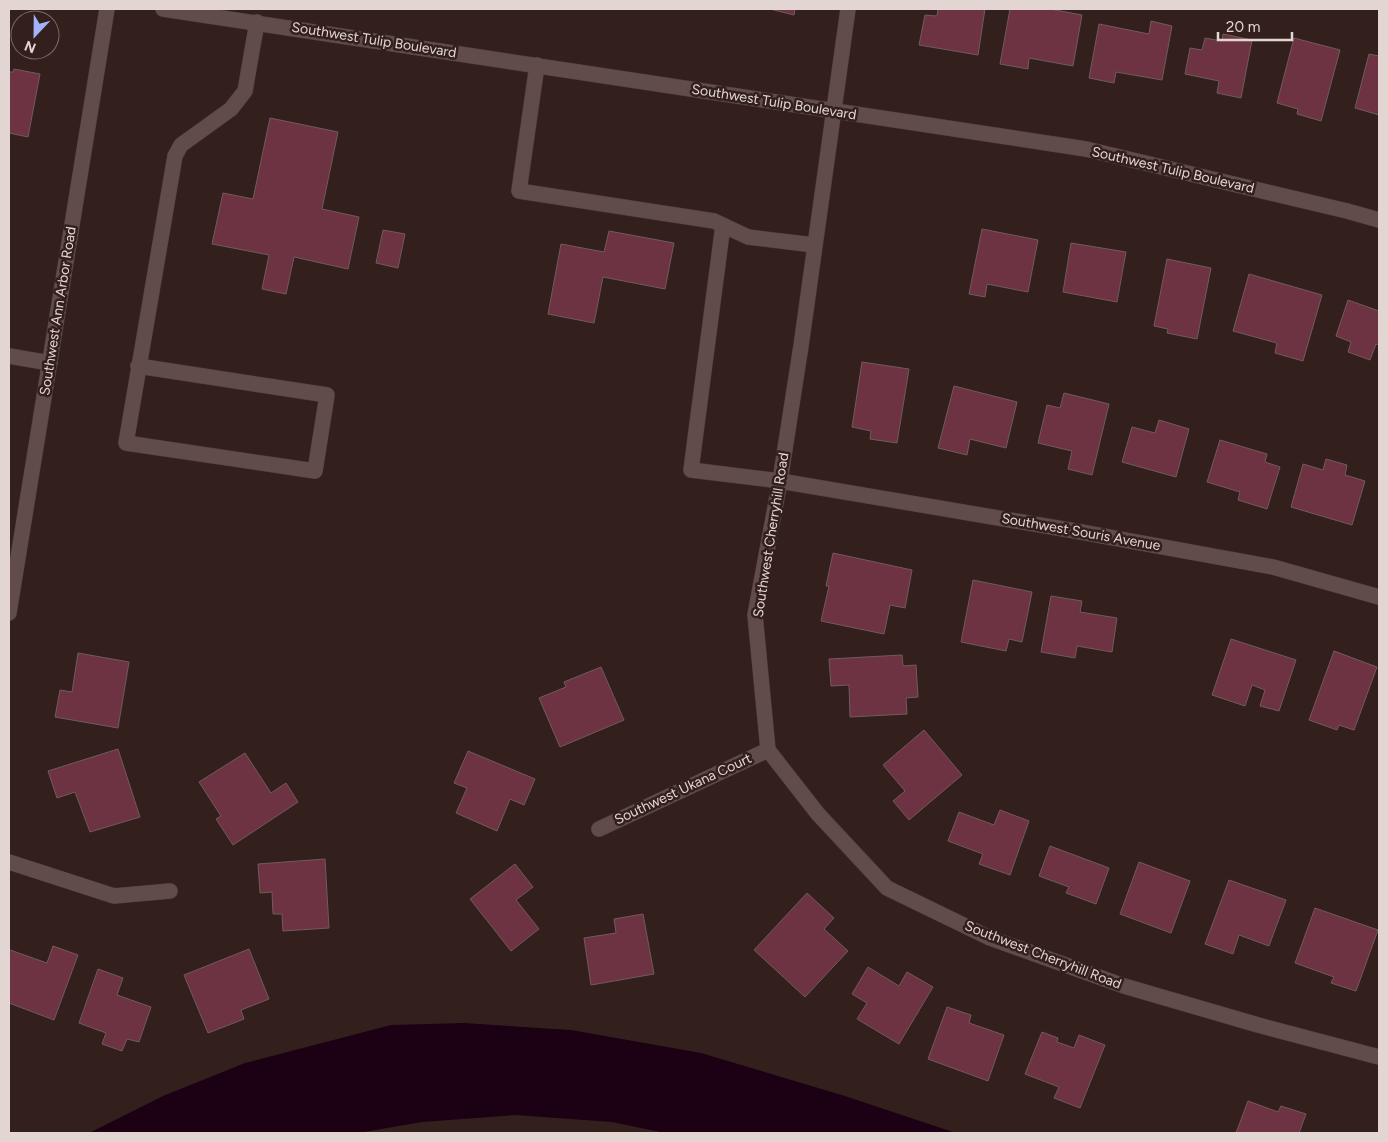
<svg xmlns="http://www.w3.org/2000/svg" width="1388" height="1142" viewBox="0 0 1388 1142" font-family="Figtree,sans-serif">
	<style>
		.water { fill: #1c0013 }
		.building { fill: #6d3342; stroke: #715a5e }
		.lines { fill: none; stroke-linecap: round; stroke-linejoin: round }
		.minor-casing { stroke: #4e3e3c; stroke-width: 16 }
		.minor { stroke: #624c49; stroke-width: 15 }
		.labels { text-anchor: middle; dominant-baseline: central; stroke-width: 5; stroke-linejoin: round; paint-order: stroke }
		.street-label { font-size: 14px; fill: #e2d5d2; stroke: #33201d }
	</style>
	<rect width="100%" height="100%" fill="#33201d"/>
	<!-- water -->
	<path class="water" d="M 464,1023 L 571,1030 L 701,1053 L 845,1096 L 956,1133 L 665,1133 L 612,1122 L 515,1115 L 422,1122 L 358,1133 L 89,1133 L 163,1096 L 245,1063 L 391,1025 Z"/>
	<!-- building -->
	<path class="building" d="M 770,9 L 795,9 L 794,15 Z
		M 938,9 L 985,9 L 978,55 L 919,45 L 925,15 L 937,16 Z
		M 1010,9 L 1050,9 L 1082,15 L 1073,66 L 1029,58 L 1028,69 L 1000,64 Z
		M 1151,21 L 1172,26 L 1162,80 L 1116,72 L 1114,83 L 1089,78 L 1099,24 L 1149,34 Z
		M 1223,34 L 1252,40 L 1241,98 L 1217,93 L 1219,81 L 1185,74 L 1190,48 L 1202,50 L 1205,38 L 1222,41 Z
		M 1294,38 L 1340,50 L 1321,121 L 1297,114 L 1298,109 L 1277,103 Z
		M 1369,54 L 1379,56 L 1379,115 L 1355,108 Z
		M 14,69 L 40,74 L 28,137 L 9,133 L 9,72 L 13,72 Z
		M 270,118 L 338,132 L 322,209 L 359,217 L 348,269 L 294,257 L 286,294 L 262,289 L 269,255 L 212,244 L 223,193 L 253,199 Z
		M 982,229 L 1038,240 L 1028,292 L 987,284 L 985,297 L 969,294 Z
		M 383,230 L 405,234 L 398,268 L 376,263 Z
		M 609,231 L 674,243 L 665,289 L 603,277 L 594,323 L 548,314 L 561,244 L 604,252 Z
		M 1071,243 L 1126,252 L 1117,302 L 1063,292 Z
		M 1167,259 L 1211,268 L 1197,339 L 1167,333 L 1168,329 L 1154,326 Z
		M 1249,274 L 1322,295 L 1303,361 L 1275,353 L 1277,343 L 1233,331 Z
		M 1348,300 L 1379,311 L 1379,345 L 1376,344 L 1370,360 L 1348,352 L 1351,342 L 1336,336 Z
		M 862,362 L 909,369 L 897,443 L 870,439 L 871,431 L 852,427 Z
		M 954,386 L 1017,402 L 1006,448 L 970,439 L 967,455 L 938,448 Z
		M 1064,393 L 1109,404 L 1092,475 L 1068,469 L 1072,451 L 1038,443 L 1047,405 L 1060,408 Z
		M 1159,420 L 1189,429 L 1176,477 L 1122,462 L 1132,427 L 1155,433 Z
		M 1220,440 L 1267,454 L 1265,462 L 1280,467 L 1267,509 L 1238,500 L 1240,492 L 1207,482 Z
		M 1326,459 L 1347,465 L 1345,475 L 1365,481 L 1352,525 L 1291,507 L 1303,464 L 1323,470 Z
		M 833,553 L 912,570 L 905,608 L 890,605 L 884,634 L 821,621 L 829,586 L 826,586 Z
		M 973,580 L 1032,592 L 1022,642 L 1009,639 L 1006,651 L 961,642 Z
		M 1051,596 L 1082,601 L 1080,612 L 1117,618 L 1112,652 L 1077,646 L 1075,658 L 1041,652 Z
		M 1231,639 L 1296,660 L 1279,711 L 1260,706 L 1265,690 L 1252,685 L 1245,706 L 1212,695 Z
		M 1334,651 L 1377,667 L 1354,730 L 1339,725 L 1337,730 L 1309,720 Z
		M 78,653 L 129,662 L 118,728 L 55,717 L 60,690 L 72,692 Z
		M 902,655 L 903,666 L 916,665 L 918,697 L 906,698 L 907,714 L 850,717 L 849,685 L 831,686 L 829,659 Z
		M 601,667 L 624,720 L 560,747 L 539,698 L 566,687 L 564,682 Z
		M 924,730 L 962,775 L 909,820 L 893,801 L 905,791 L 883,765 Z
		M 118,749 L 140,817 L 90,832 L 75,792 L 57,798 L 48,771 Z
		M 468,751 L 535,779 L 524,805 L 510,799 L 497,831 L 456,813 L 467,788 L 454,783 Z
		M 245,753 L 271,793 L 286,783 L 298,802 L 233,845 L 216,819 L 221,816 L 199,782 Z
		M 1000,810 L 1029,821 L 1010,875 L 979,864 L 983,854 L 948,841 L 959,812 L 994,825 Z
		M 1050,846 L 1109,868 L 1096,904 L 1066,893 L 1069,887 L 1039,876 Z
		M 325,859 L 329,928 L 283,931 L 282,914 L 273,914 L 272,892 L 260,893 L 258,864 Z
		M 1139,862 L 1190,881 L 1171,933 L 1120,914 Z
		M 515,864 L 533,887 L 516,900 L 539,929 L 511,951 L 470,899 Z
		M 1229,880 L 1286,900 L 1269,946 L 1239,935 L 1233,954 L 1205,944 Z
		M 807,893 L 834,918 L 824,929 L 848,951 L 805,997 L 754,950 Z
		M 1315,908 L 1378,930 L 1356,991 L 1331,983 L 1334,977 L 1295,963 Z
		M 643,914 L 654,974 L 591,985 L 584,938 L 616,933 L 614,919 Z
		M 53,946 L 78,955 L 54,1020 L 9,1003 L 9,954 L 10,950 L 47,963 Z
		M 249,949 L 269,999 L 241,1010 L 244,1019 L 208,1033 L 184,975 Z
		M 868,967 L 899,986 L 907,972 L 933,987 L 899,1044 L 857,1019 L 867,1003 L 852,994 Z
		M 98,969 L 123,978 L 117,995 L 151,1007 L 139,1042 L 127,1039 L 122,1051 L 102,1044 L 106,1033 L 79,1023 Z
		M 947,1007 L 971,1015 L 969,1023 L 1004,1035 L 988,1081 L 928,1059 Z
		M 1042,1032 L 1058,1038 L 1057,1042 L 1074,1048 L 1079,1035 L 1105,1045 L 1080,1108 L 1054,1098 L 1059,1087 L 1025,1074 Z
		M 1248,1101 L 1278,1112 L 1281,1106 L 1306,1114 L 1299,1133 L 1236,1133 Z"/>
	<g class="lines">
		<defs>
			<path id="minor" d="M 163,9 L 1086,149 L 1347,211 L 1379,220
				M 848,9 L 801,346 L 780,481 L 755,615 L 768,750 L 818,814 L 887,888 L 990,938 L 1124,986 L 1258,1025 L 1379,1057
				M 537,65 L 519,191 L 714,221 L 748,237 L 814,245
				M 723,225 L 691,470 L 780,481 L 1081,532 L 1273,567 L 1379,597
				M 9,356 L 50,363
				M 138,366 L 327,395 L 315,471 L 126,443 L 175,156 L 181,145 L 231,109 L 245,91 L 257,22
				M 9,613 L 107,9
				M 599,829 L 768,750
				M 9,862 L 114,896 L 170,891"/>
		</defs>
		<!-- minor casing -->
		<use href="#minor" class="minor-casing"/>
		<!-- minor -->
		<use href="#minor" class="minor"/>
	</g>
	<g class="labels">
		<!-- street labels -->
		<g class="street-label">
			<text transform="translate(374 40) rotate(9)">Southwest Tulip Boulevard</text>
			<text transform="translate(774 102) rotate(9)">Southwest Tulip Boulevard</text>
			<text transform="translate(1173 170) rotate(13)">Southwest Tulip Boulevard</text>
			<text transform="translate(58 311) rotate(-81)">Southwest Ann Arbor Road</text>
			<text transform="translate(1081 532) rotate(10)">Southwest Souris Avenue</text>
			<text transform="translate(771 535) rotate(-81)">Southwest Cherryhill Road</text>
			<text transform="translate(683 789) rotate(-25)">Southwest Ukana Court</text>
			<text transform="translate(1043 955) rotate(21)">Southwest Cherryhill Road</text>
		</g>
	</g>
	<!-- border -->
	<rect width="1388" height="1142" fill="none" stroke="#e2d5d2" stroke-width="20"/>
	<!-- north arrow -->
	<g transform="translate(35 35) rotate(202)"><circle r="24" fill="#33201d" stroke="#796865"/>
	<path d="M0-4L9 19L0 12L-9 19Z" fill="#a2b2fd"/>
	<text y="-8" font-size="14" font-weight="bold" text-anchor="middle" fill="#e2d5d2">N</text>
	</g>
	<!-- scale -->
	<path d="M1218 32v8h74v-8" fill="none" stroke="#e2d5d2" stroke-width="2.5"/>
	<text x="1226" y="32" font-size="15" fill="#e2d5d2" stroke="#33201d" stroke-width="4" paint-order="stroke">20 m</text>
</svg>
